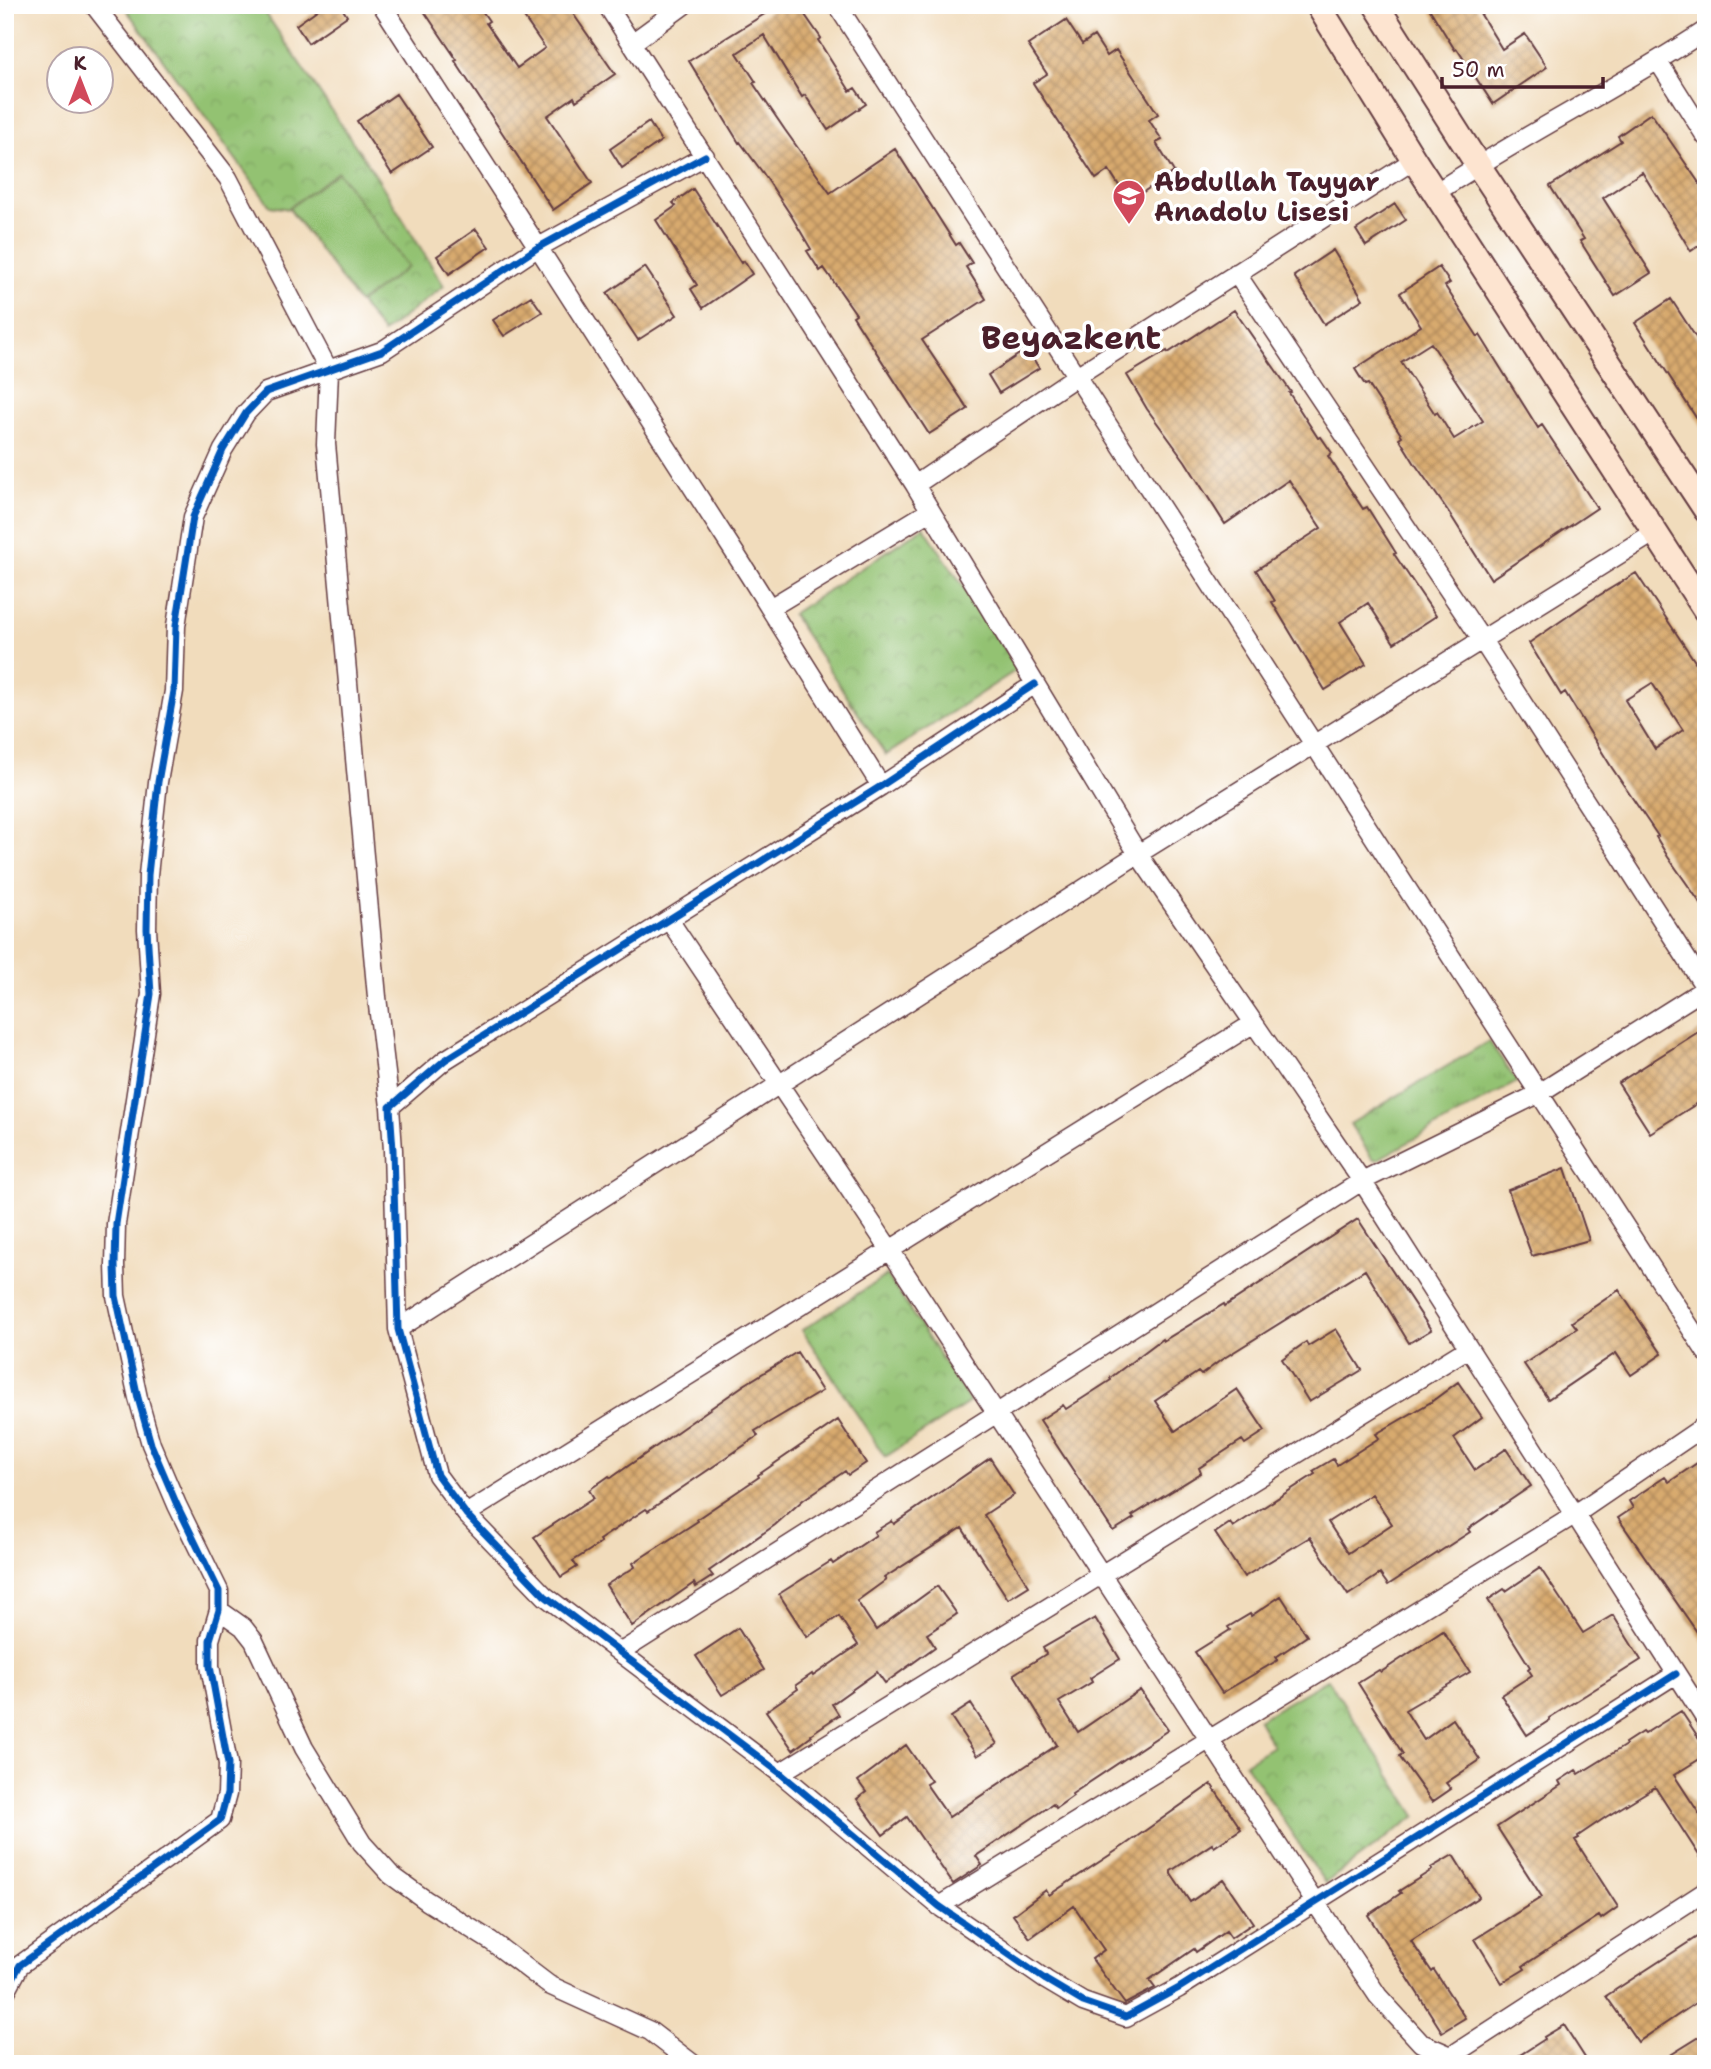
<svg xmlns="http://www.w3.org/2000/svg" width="1711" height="2069" viewBox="0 0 1711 2069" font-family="'Shantell Sans',sans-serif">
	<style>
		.grass { fill: url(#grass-tufts); stroke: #6e704e; stroke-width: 2 }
		.park { fill: url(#park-crowns); stroke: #6e704e; stroke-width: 2 }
		.pitch { fill: #93c272; stroke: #6e704e; stroke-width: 2 }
		.building { fill: url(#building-cross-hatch); fill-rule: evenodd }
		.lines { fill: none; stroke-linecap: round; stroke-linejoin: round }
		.street-casing { stroke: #633b41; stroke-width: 21 }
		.secondary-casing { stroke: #633b41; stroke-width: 28 }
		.street { stroke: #fff; stroke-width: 18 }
		.secondary { stroke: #fde4d0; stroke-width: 24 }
		.cycleway-casing { stroke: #fff; stroke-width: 11 }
		.cycleway { stroke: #0057b8; stroke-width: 7 }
		.labels { text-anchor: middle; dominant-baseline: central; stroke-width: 7; stroke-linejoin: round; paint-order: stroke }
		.poi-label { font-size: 26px; font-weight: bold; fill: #4a1f2b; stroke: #fff; text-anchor: start }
		.district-label { font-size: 33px; font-weight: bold; fill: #4a1f2b; stroke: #fff }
	</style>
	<defs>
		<pattern id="grass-tufts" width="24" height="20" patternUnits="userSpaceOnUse" patternTransform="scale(1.75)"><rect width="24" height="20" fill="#93c272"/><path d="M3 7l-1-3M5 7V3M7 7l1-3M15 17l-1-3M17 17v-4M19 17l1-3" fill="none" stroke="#80a663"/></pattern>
		<pattern id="park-crowns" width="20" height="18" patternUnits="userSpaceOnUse" patternTransform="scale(1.75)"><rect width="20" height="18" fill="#93c272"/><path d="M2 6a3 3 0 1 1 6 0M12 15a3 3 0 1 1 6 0" fill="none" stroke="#80a663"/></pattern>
		<pattern id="building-cross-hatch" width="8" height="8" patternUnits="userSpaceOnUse" patternTransform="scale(1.75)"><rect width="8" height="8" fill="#d8aa6e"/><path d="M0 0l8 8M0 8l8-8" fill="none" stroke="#b18a5b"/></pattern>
	</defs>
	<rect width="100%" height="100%" fill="#fff"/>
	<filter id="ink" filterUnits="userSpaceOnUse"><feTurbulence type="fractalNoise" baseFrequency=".0143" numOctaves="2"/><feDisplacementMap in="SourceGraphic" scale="14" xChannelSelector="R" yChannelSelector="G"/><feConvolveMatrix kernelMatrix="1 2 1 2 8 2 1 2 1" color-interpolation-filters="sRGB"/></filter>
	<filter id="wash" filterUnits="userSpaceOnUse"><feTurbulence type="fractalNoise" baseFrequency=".00686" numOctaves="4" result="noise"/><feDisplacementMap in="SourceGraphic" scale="28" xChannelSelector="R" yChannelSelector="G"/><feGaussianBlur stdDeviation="1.57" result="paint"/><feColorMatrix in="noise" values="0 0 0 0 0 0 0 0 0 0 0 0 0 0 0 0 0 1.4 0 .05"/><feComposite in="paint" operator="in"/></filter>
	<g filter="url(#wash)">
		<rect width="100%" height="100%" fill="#f1dcbc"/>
		<!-- grass -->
		<path class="grass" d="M 1489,1041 L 1517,1082 L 1382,1157 L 1377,1160 L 1372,1158 L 1350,1124 Z"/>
		<!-- park -->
		<path class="park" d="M 123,5 L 260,5 L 378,179 L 444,286 L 383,333 L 289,209 L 270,206 Z
			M 924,527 L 1018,669 L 886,755 L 792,614 Z
			M 887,1275 L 970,1402 L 885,1457 L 802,1330 Z
			M 1328,1679 L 1416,1816 L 1325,1883 L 1245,1763 L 1273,1746 L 1258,1720 Z"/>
		<!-- pitch -->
		<path class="pitch" d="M 338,172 L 408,267 L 359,303 L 289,208 Z"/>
		<g id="blocks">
			<!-- building -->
			<path class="building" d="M 324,5 L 340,5 L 347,16 L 308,43 L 296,25 Z
				M 420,5 L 478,5 L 489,21 L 486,23 L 517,68 L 545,48 L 523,16 L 538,5 L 567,5 L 615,74 L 576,101 L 574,97 L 547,116 L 592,183 L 553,210 L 455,61 L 457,60 Z
				M 779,5 L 798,5 L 821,38 L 818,40 L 850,91 L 855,88 L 866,104 L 828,130 L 805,95 L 802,97 L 764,35 L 737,53 L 756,82 L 753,83 L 785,130 L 830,193 L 895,149 L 956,245 L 959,243 L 972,263 L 966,267 L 986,299 L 922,340 L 968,409 L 929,434 L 853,316 L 856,314 L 824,268 L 820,271 L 807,251 L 811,249 L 792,217 L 763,173 L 740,142 L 739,143 L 689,61 Z
				M 1427,5 L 1475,5 L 1502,49 L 1525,34 L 1547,67 L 1493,104 L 1457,49 L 1455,50 Z
				M 1066,20 L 1082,44 L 1094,36 L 1107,56 L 1116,50 L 1158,114 L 1149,120 L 1162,140 L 1156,143 L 1174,172 L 1129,201 L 1109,170 L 1096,179 L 1033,83 L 1047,74 L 1028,45 Z
				M 396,94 L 432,147 L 392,174 L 357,121 Z
				M 1651,113 L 1706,193 L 1706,241 L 1691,251 L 1642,172 L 1603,198 L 1651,273 L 1615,296 L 1580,241 L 1584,239 L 1550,186 L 1621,141 L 1618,136 Z
				M 649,122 L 661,141 L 622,168 L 610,149 Z
				M 693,189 L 741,263 L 744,261 L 752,274 L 703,308 L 691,289 L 697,285 L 656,220 L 676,206 L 673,203 Z
				M 1395,204 L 1406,220 L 1366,246 L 1356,230 Z
				M 476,229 L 489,247 L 449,274 L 437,256 Z
				M 1333,250 L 1363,299 L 1324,324 L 1294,276 Z
				M 645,267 L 677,315 L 638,340 L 607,293 Z
				M 1439,267 L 1450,283 L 1445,286 L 1478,337 L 1480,335 L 1538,428 L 1542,425 L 1597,508 L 1491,579 L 1448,511 L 1415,464 L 1399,438 L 1402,436 L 1368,384 L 1365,385 L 1355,369 L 1421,326 L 1400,293 ZM 1431,343 L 1483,421 L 1454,439 L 1437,412 L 1435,414 L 1401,362 Z
				M 531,296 L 542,312 L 504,336 L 493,320 Z
				M 1671,299 L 1706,353 L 1706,433 L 1635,323 Z
				M 1234,310 L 1291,392 L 1289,393 L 1318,438 L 1321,437 L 1332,453 L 1328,456 L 1363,509 L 1367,507 L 1396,553 L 1394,554 L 1436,616 L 1394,643 L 1368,603 L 1340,622 L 1366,664 L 1325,690 L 1272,602 L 1275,601 L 1256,570 L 1321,528 L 1289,480 L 1225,524 L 1185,461 L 1147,409 L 1127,375 L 1167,351 L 1168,353 Z
				M 1027,349 L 1039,368 L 999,393 L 988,375 Z
				M 1636,573 L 1706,678 L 1706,911 L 1668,857 L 1656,837 L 1658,836 L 1612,768 L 1565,692 L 1561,695 L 1529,643 L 1590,601 ZM 1652,683 L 1683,730 L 1655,749 L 1625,700 Z
				M 1706,1027 L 1706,1098 L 1650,1133 L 1618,1083 Z
				M 1565,1168 L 1589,1240 L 1532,1256 L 1508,1190 Z
				M 1358,1219 L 1431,1330 L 1409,1343 L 1365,1270 L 1221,1360 L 1201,1375 L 1198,1372 L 1155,1401 L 1175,1431 L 1237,1389 L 1265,1431 L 1245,1444 L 1242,1440 L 1199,1468 L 1201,1473 L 1132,1516 L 1134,1518 L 1113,1531 L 1040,1420 L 1063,1405 L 1066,1409 L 1111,1380 L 1110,1378 L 1162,1339 L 1163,1341 L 1224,1304 L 1225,1306 Z
				M 1619,1290 L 1662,1354 L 1631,1375 L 1616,1353 L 1548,1399 L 1524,1364 L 1577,1328 L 1572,1322 Z
				M 1336,1329 L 1362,1370 L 1309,1402 L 1282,1359 L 1306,1342 L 1308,1346 Z
				M 797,1352 L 822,1391 L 755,1431 L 758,1436 L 648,1511 L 646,1509 L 599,1540 L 601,1543 L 573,1561 L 577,1567 L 561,1577 L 534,1537 L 594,1498 L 589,1490 L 609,1476 L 611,1478 L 744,1385 Z
				M 1458,1382 L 1482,1417 L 1454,1438 L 1475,1470 L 1506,1449 L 1531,1486 L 1468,1529 L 1470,1532 L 1388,1585 L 1380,1574 L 1348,1595 L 1310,1537 L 1244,1577 L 1215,1533 L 1230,1523 L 1233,1527 L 1315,1474 L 1313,1471 L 1333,1459 L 1337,1465 L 1379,1438 L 1376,1434 L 1431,1402 ZM 1372,1494 L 1392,1524 L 1348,1553 L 1328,1522 Z
				M 838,1420 L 866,1463 L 848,1475 L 845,1471 L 803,1500 L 775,1525 L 709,1571 L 713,1576 L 696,1587 L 694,1583 L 632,1626 L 606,1585 L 635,1567 L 633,1563 L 698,1521 L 697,1519 L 759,1477 L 758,1475 Z
				M 1706,1457 L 1706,1645 L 1618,1518 L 1633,1508 L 1629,1501 L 1665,1477 L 1669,1482 Z
				M 990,1458 L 1014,1495 L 984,1515 L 1029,1586 L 1008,1599 L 962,1528 L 884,1578 L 886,1580 L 857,1601 L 876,1630 L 937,1586 L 957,1614 L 927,1634 L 935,1647 L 885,1683 L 877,1672 L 832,1704 L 839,1715 L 811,1734 L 812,1736 L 793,1750 L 766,1711 L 798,1689 L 796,1685 L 812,1674 L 813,1676 L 858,1645 L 839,1616 L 807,1637 L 779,1594 L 831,1561 L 833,1564 L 876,1535 L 874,1532 L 892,1521 L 894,1524 Z
				M 1540,1568 L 1583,1633 L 1613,1615 L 1641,1660 L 1549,1718 L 1550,1720 L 1527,1735 L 1501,1695 L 1532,1675 L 1528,1669 L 1530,1667 L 1488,1600 L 1504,1589 L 1506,1591 Z
				M 1281,1596 L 1307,1636 L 1276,1657 L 1278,1660 L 1222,1693 L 1195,1652 L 1230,1630 L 1228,1627 L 1250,1614 L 1251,1616 Z
				M 1095,1618 L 1120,1659 L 1090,1678 L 1092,1682 L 1059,1702 L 1078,1732 L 1140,1690 L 1168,1730 L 1072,1794 L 1073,1796 L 1056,1808 L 1053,1804 L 976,1856 L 982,1865 L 953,1884 L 907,1817 L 883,1835 L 857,1799 L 866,1792 L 858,1781 L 906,1745 L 931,1781 L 926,1784 L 949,1817 L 1057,1745 L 1014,1674 L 1046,1654 L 1043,1648 Z
				M 738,1628 L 764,1670 L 722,1695 L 696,1656 Z
				M 1443,1631 L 1470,1672 L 1405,1710 L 1424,1740 L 1453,1719 L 1480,1760 L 1446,1783 L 1451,1789 L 1432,1802 L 1399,1756 L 1403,1754 L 1358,1683 L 1379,1670 L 1381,1672 Z
				M 971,1704 L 997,1744 L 977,1756 L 951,1717 Z
				M 1681,1711 L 1706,1749 L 1706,1755 L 1674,1775 L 1706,1824 L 1706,1866 L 1655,1787 L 1606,1817 L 1578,1836 L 1579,1838 L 1575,1840 L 1618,1907 L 1601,1919 L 1599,1916 L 1523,1966 L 1525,1969 L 1502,1983 L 1475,1939 L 1542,1897 L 1497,1827 L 1561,1785 L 1559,1781 L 1576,1770 L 1579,1774 L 1626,1745 L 1625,1743 L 1642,1732 L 1644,1734 Z
				M 1211,1784 L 1241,1829 L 1214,1847 L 1212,1844 L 1171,1871 L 1171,1874 L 1190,1902 L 1223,1879 L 1253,1923 L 1231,1938 L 1226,1931 L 1196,1952 L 1194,1949 L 1149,1980 L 1155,1988 L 1125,2004 L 1092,1959 L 1104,1950 L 1074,1906 L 1030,1938 L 1013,1915 L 1046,1890 L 1049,1895 L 1125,1845 Z
				M 1453,1855 L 1479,1897 L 1411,1941 L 1432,1972 L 1434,1970 L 1465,2018 L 1442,2032 L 1368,1915 L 1401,1893 L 1399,1891 L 1432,1870 L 1431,1868 Z
				M 1706,1931 L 1706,1996 L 1638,2042 L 1606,1996 Z
				M 1564,2025 L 1589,2064 L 1506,2064 L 1545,2039 L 1544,2037 Z
				M 1706,2033 L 1706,2064 L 1656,2064 Z"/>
		</g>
	</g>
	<g filter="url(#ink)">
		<use href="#blocks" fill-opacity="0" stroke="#633b41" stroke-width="2"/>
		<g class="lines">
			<defs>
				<path id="street" d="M 94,5 L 228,178 L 329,371 L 326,444 L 377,997 L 390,1107
					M 382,5 L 749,575 L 881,786
					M 607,5 L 915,485 L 1138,854 L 1362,1181 L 1706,1720
					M 837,5 L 1706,1352
					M 632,43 L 684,5
					M 1658,61 L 1706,137
					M 1435,193 C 1523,135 1618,88 1706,30
					M 1236,273 L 1482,640 L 1706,989
					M 915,485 L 1075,377 L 1414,160
					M 770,608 L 930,511
					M 1035,684 L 881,786 L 445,1060 L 390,1107 L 393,1150 L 398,1329 L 437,1475 L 466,1514 L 545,1596 L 780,1773 L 939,1906 L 1046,1980 L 1083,2002 L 1126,2017 L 1179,1988 L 1676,1674
					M 669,920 L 890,1250 L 1315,1902 L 1378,1996 L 1421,2043 L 1451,2056 L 1706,1891
					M 398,1329 L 1138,854 L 1655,532
					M 466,1514 L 1254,1023
					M 219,1610 L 243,1627 L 254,1641 L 304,1748 L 362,1843 L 391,1875 L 427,1901 L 491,1941 L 549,1985 L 650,2031 L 693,2064
					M 621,1652 L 1362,1181 L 1538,1094 L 1706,988
					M 780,1773 L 1467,1349
					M 939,1906 L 1574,1515 L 1706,1425
					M 5,1993 L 20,1965 L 220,1820 L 227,1794 L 228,1764 L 210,1666 L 210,1640 L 219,1610 L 219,1591 L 177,1505 L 151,1444 L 138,1398 L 116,1296 L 115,1265 L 116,1224 L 151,994 L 147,929 L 148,875 L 158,782 L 174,691 L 176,626 L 193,517 L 223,450 L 246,413 L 266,392 L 382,351 L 537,248 L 705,156"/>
				<path id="secondary" d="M 1318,5 L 1414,160 L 1706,611
					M 1376,5 L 1478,165 L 1706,510"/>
			</defs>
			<!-- street casing -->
			<use href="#street" class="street-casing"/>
			<!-- secondary casing -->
			<use href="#secondary" class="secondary-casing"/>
			<!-- street -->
			<use href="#street" class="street"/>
			<!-- secondary -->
			<use href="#secondary" class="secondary"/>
			<defs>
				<path id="cycleway" d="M 1035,684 L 881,786 L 445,1060 L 390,1107 L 393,1150 L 398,1329 L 437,1475 L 466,1514 L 545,1596 L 780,1773 L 939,1906 L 1046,1980 L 1083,2002 L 1126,2017 L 1179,1988 L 1676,1674
					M 5,1993 L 20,1965 L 220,1820 L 227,1794 L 228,1764 L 210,1666 L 210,1640 L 219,1610 L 219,1591 L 177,1505 L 151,1444 L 138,1398 L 116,1296 L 115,1265 L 116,1224 L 151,994 L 147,929 L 148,875 L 158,782 L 174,691 L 176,626 L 193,517 L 223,450 L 246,413 L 266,392 L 382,351 L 537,248 L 705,156"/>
			</defs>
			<!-- cycleway casing -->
			<use href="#cycleway" class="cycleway-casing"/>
			<!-- cycleway -->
			<use href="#cycleway" class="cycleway"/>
		</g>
	</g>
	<!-- icons -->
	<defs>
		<symbol id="school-pin" viewBox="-11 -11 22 30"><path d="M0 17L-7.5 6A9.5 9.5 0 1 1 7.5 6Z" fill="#d1495b" stroke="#fff"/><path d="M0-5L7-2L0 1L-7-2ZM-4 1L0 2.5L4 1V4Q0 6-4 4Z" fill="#fff"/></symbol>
	</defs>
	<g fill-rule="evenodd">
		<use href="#school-pin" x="1110" y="177" width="38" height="52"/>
	</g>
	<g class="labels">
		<!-- poi labels -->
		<g class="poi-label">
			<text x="1154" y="181">Abdullah Tayyar<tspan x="1154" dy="30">Anadolu Lisesi</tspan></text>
		</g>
		<!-- district labels -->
		<g class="district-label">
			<text x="1071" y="337">Beyazkent</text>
		</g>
	</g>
	<!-- margin -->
	<rect width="1711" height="2069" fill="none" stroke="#fff" stroke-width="28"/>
	<!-- north arrow -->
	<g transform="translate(80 80)"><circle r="33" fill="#ffffff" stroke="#b7a5aa" stroke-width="2"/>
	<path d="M0-5L12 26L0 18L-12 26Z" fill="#d1495b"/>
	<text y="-10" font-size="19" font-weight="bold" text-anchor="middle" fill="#4a1f2b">K</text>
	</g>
	<!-- scale -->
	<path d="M1442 77v10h161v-10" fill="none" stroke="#4a1f2b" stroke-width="3.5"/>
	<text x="1452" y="77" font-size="21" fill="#4a1f2b" stroke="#ffffff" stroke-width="5" paint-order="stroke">50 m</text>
</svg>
